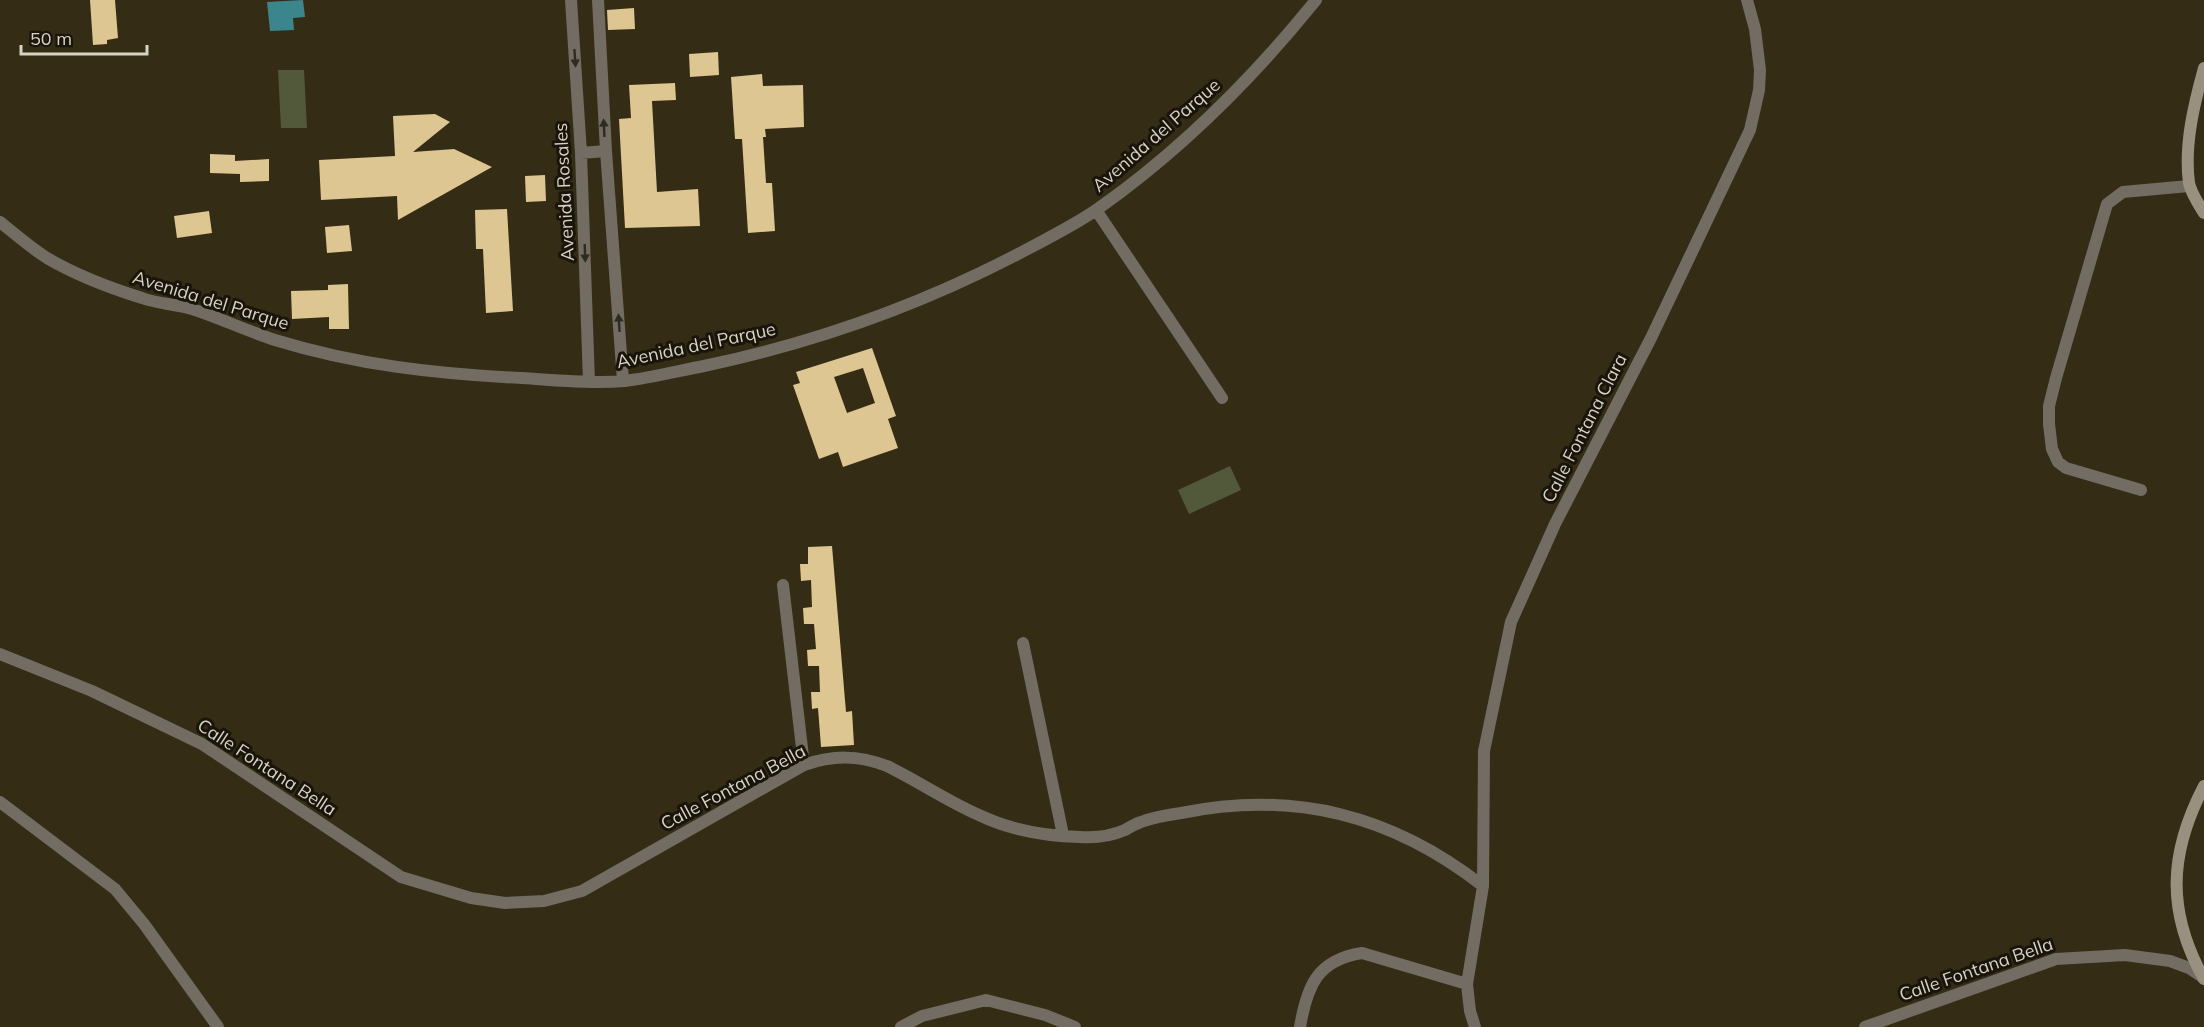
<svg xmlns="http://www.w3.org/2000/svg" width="2204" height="1027" viewBox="0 0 2204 1027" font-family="Mulish,sans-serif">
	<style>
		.green { fill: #51593a }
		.water { fill: #3b868d }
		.building { fill: #ddc691; fill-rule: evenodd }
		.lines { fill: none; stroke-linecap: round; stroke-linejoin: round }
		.street { stroke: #726c62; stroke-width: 12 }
		.secondary { stroke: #999080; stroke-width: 12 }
		.oneway { fill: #2f2b21 }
		.labels { text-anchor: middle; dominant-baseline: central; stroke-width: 6; stroke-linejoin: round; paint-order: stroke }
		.street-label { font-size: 18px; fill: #d7d2c5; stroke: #19150b }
	</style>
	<rect width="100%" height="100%" fill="#352c16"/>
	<!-- green -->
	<path class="green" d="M 278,70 L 304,70 L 307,128 L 281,128 Z
		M 1230,466 L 1241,490 L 1189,514 L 1178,490 Z"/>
	<!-- water -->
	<path class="water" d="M 303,0 L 305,17 L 293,18 L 294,30 L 270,31 L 267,2 Z"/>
	<!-- building -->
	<path class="building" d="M 90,0 L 115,0 L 118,38 L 107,40 L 107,44 L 93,45 Z
		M 634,8 L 635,29 L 608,30 L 607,10 Z
		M 718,52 L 719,75 L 690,77 L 689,54 Z
		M 762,74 L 763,86 L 803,85 L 804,127 L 765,129 L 766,137 L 763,137 L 766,183 L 772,183 L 775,231 L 748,233 L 742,139 L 735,139 L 731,77 Z
		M 675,83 L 676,100 L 652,101 L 657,192 L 698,189 L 700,226 L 625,228 L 619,119 L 631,118 L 629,85 Z
		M 435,114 L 450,122 L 413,152 L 454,149 L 492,167 L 398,220 L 397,196 L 321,200 L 319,160 L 395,156 L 393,116 Z
		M 210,154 L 235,155 L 235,161 L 269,159 L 269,181 L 240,182 L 240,174 L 210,173 Z
		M 545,175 L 546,201 L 526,202 L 525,176 Z
		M 507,209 L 513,311 L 486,313 L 483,249 L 476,249 L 475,210 Z
		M 209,211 L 212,233 L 177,238 L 174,216 Z
		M 349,225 L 352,251 L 327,253 L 325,227 Z
		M 348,284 L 349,329 L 329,329 L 329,317 L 292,319 L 291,291 L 328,290 L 328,285 Z
		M 872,348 L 896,416 L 888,419 L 898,448 L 843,467 L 838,452 L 819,459 L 793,385 L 800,383 L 796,372 ZM 863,368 L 875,403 L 847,413 L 834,377 Z
		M 832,546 L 846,712 L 852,711 L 854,745 L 821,747 L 818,708 L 812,709 L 811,692 L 820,692 L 819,666 L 808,666 L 807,650 L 816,649 L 814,624 L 804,624 L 803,608 L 812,607 L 811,580 L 801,581 L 800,564 L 808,564 L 808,547 Z"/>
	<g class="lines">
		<!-- street -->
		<path class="street" d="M 571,0 L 581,153 L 589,382
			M 598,0 L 606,151 L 623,381
			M 581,153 L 606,151
			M 1096,210 L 1222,398
			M 0,222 C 15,234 31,248 47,258 C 76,275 110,288 142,298 C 158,304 176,304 192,309 C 220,318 247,331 275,340 C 356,365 437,374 522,378 C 555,380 591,384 625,381 C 651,378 678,371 704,366 C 814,343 923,304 1022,252 C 1048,238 1075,225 1099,208 C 1181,150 1253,78 1316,0
			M 2141,490 L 2066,468 L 2058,462 L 2052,449 L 2049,424 L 2049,406 L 2056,378 L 2107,204 L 2123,192 L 2189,186
			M 783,585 L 804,765
			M 1023,643 L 1063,835
			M 0,654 L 92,691 L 202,744 L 401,877 L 471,898 L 505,903 L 544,901 L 582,891 L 804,765 C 833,755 858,755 887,766 C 918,781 947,801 979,815 C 1010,830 1046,836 1080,837 C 1095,838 1111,836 1125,830 C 1130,827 1135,824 1141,822 C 1154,817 1167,815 1181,813 C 1294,790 1392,815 1483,886
			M 0,802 L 115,889 L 144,924 L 218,1027
			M 901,1027 L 922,1016 L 986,1000 L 1045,1015 L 1075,1027
			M 1300,1027 C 1307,986 1317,960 1362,953 L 1467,984
			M 1475,1027 L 1470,1011 L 1467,984 L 1483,886 L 1484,751 L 1511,622 L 1555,524 L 1651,338 L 1750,130 L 1759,90 L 1760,70 L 1755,29 L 1747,0
			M 1865,1027 L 2056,959 L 2125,955 L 2170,961 L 2189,968 L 2204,978"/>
		<!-- secondary -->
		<path class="secondary" d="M 2204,68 C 2194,104 2184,145 2189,183 C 2191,193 2199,205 2204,213
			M 2204,786 C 2169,853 2166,911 2204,979"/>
	</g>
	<!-- one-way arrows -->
	<defs><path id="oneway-solid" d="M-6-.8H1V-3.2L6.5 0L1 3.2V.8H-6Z" transform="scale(1.5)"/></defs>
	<g class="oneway">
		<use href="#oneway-solid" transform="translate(575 58) rotate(86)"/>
		<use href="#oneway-solid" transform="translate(604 128) rotate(-93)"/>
		<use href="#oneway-solid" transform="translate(585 253) rotate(88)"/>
		<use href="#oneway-solid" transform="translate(619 323) rotate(-94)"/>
	</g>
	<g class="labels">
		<!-- street labels -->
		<g class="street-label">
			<text transform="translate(1156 135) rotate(-41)">Avenida del Parque</text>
			<text transform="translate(564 192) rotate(-93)">Avenida Rosales</text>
			<text transform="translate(211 300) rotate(17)">Avenida del Parque</text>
			<text transform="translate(696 345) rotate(-12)">Avenida del Parque</text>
			<text transform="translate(1584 428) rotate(-63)">Calle Fontana Clara</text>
			<text transform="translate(267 767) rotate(33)">Calle Fontana Bella</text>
			<text transform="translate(733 787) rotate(-28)">Calle Fontana Bella</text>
			<text transform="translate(1976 969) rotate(-19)">Calle Fontana Bella</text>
		</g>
	</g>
	<!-- scale -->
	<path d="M21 45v9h126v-9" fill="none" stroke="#d7d2c5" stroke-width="3"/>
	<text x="30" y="45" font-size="18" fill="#d7d2c5" stroke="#19150b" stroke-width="4.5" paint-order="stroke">50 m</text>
</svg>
